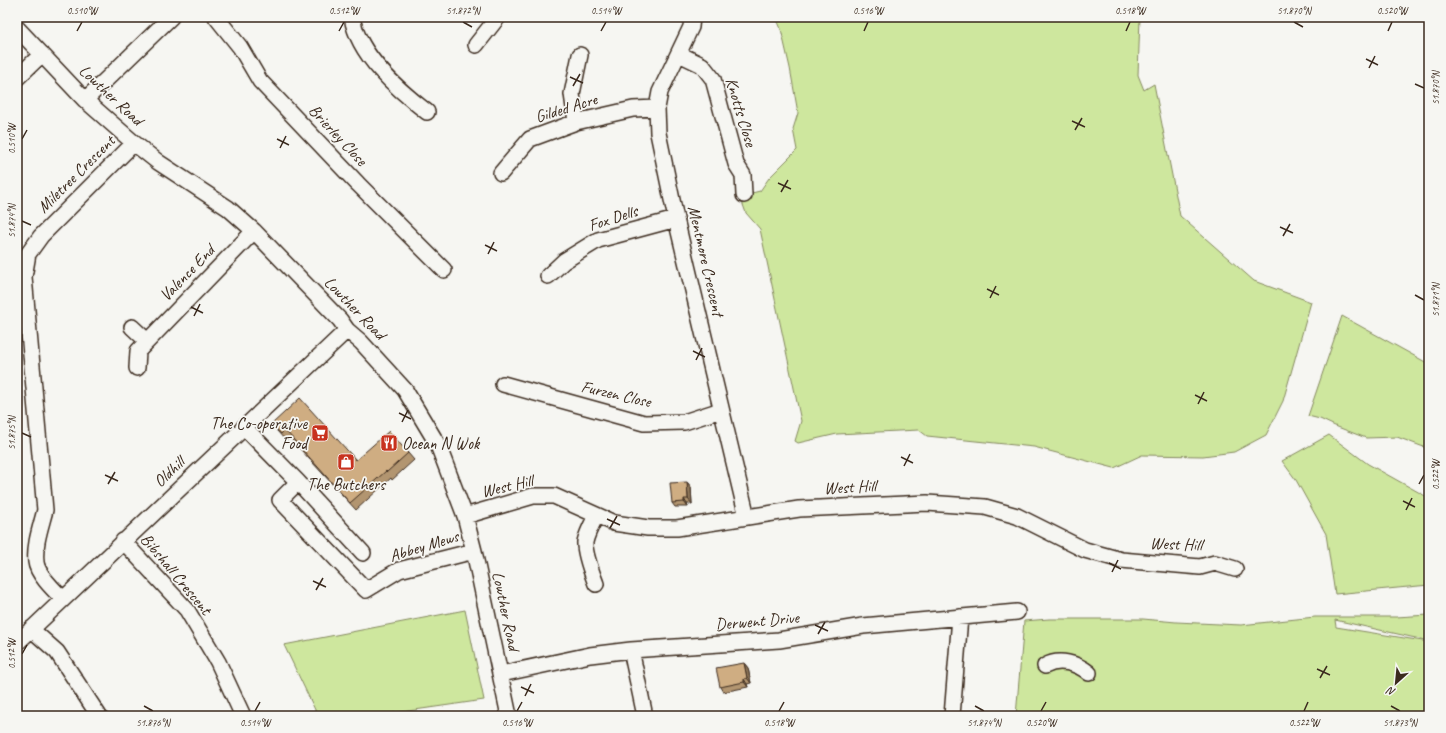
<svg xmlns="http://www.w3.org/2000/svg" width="1446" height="733" viewBox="0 0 1446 733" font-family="Caveat,sans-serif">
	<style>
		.green { fill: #cee79e; stroke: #84885e }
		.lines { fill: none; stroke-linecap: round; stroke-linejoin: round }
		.minor-casing { stroke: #3b2a1e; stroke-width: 18 }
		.minor { stroke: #f6f6f2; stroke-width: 15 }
		.wall { fill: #b29570; stroke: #3b2a1e }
		.shaded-wall { fill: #91795b; stroke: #3b2a1e }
		.building { fill: #cfad82; stroke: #3b2a1e }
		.ticks { fill: none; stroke: #3b2a1e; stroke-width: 1.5 }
		.labels { text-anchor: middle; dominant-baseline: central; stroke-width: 3.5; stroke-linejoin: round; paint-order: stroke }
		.street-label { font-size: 17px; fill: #3b2a1e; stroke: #f6f6f2 }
		.poi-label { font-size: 17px; fill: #3b2a1e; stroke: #f6f6f2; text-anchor: end }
		.neatline { fill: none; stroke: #3b2a1e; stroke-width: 1.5 }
		.ticks-label { font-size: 10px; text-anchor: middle; fill: #3b2a1e }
	</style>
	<rect width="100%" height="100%" fill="#f6f6f2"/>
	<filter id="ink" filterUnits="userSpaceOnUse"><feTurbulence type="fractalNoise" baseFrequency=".025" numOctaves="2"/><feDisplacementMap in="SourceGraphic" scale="8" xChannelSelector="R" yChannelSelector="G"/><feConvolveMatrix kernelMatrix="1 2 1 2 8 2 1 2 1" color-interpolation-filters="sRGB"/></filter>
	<g filter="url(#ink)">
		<!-- green -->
		<path class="green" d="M 776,17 L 1140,17 L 1138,75 L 1144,90 L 1154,84 L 1180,216 L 1254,281 L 1311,302 L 1283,401 L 1266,435 L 1234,452 L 1203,456 L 1142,455 L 1114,468 L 1034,447 L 927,436 L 919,430 L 837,434 L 798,443 L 795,441 L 801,421 L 760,229 L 746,213 L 742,202 L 748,200 L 752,193 L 760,191 L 769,178 L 797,150 L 793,129 L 798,113 L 790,68 L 781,29 Z
			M 1342,316 L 1429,364 L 1429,449 L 1397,437 L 1366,438 L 1335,426 L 1320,419 L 1308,416 Z
			M 1329,435 L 1368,464 L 1429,498 L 1429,585 L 1335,594 L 1326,534 L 1296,480 L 1282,461 Z
			M 465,610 L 484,700 L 373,716 L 318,716 L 284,645 Z
			M 1429,615 L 1429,641 L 1335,620 L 1336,627 L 1429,642 L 1429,716 L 1016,716 L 1024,621 L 1049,619 L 1143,619 L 1176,622 L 1241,625 L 1315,617 L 1396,617 Z"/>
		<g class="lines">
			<defs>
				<path id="minor" d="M 216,17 L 240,47 L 260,81 L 358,184 L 444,270
					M 352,17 C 358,55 397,89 427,112
					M 692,17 L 691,27 L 660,92 L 657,108 L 658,133 L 676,219 L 747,517
					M 17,28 L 85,100 L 134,143 L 158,162 L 228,208 L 254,231 L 340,320 L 347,330 L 361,342 L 405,390 L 438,445 L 465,516 L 474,551 L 509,716
					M 476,45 L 498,17
					M 679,54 L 702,65 L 713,79 L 736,164 L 743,175 L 744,195
					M 17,78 L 42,54
					M 85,100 L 171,17
					M 576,122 L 572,94 L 580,55
					M 501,173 L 530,139 L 576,122 L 633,109 L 657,108
					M 548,276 L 564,261 L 598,240 L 676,219
					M 132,327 L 147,341
					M 137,368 L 138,351 L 254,231
					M 503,384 L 644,423 L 684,422 L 721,410
					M 244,427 L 298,482 L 280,500 L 366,590 L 399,570 L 474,551
					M 298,482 L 363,553
					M 465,516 L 533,496 L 554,496 L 614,523 L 648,528 L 677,528 L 799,509 L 927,503 L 985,507 L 1017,516 L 1085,550 L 1121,560 L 1200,567 L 1215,563 L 1235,569
					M 123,541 L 187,610 L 218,662 L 243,716
					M 596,584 C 592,573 584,553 585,542 C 587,533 592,524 596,516
					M 63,599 C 55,591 37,574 36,562 C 34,545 41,526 45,510 L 24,277 L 28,254 L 41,236 L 134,143
					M 31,629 L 57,652 L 99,716
					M 17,643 L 347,330
					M 631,650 L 645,716
					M 1045,666 C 1059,658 1077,663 1089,673
					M 501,674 L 590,655 L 631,650 L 779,640 L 863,626 L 1017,612
					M 952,716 L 960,617"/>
			</defs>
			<!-- minor casing -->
			<use href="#minor" class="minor-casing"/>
			<!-- minor -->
			<use href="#minor" class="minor"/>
		</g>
		<!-- wall -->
		<path class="wall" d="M 272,424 L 356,460 L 408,453 L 414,460 L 392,480 L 391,478 L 356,510 L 290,438 L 286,441 L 277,431 Z
			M 687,482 L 691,487 L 692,504 L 687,504 L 688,507 L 675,507 L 672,503 Z
			M 744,663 L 748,668 L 751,683 L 747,684 L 748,687 L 723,692 L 720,687 Z"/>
		<!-- shaded-wall -->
		<path class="shaded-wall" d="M 687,482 L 691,487 L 692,504 L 688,499 Z
			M 684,499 L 687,504 L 688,507 L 684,502 Z
			M 744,663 L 748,668 L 751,683 L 747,678 Z
			M 744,679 L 747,684 L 748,687 L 744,682 Z"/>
		<!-- building -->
		<path class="building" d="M 300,398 L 356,460 L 389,431 L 408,453 L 387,472 L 386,471 L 350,503 L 285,430 L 281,434 L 272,424 Z
			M 687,482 L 688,499 L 684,499 L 684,502 L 672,503 L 670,483 Z
			M 744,663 L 747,678 L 744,679 L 744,682 L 720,687 L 716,668 Z"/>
	</g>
	<!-- ticks -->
	<path class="ticks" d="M 463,22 L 472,27M 1294,22 L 1303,27M 77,31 L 82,22M 339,31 L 344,22M 601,31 L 606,22M 864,31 L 868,22M 1126,31 L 1130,22M 1388,31 L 1392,22M 1366,59 L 1378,65M 1369,68 L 1375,56M 570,77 L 583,83M 1415,84 L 1424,88M 573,86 L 580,74M 1072,121 L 1085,127M 1075,130 L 1082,118M 22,139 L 27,130M 277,139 L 289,145M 280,148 L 286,136M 778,183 L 791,189M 781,192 L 788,180M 22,221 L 31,225M 1280,227 L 1293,233M 1283,236 L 1290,224M 485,245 L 497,251M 488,254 L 494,242M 987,289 L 999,295M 1415,295 L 1424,300M 990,298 L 996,286M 191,307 L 203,313M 194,316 L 200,304M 693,351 L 705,357M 696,360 L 702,348M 1195,395 L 1207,401M 1198,404 L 1204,392M 399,413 L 411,419M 402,422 L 408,410M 22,433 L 31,437M 901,457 L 913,463M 904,466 L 910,454M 105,475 L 118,481M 108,484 L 115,472M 1419,484 L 1424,475M 1403,501 L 1415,507M 1406,510 L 1412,498M 607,519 L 620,525M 610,528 L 617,516M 1109,563 L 1121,569M 1112,572 L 1118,560M 313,581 L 326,587M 316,590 L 323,578M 815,625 L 828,631M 818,634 L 825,622M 22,654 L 27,645M 1317,669 L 1330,675M 1320,678 L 1327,666M 521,687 L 534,693M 525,696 L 531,684M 144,706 L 153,711M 975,706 L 984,711M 1391,706 L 1400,711M 255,711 L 260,702M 517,711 L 522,702M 779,711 L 784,702M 1041,711 L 1046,702M 1304,711 L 1308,702"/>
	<!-- icons -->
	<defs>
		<symbol id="supermarket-square" viewBox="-11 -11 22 22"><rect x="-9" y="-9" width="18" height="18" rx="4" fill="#c8321e" stroke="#f6f6f2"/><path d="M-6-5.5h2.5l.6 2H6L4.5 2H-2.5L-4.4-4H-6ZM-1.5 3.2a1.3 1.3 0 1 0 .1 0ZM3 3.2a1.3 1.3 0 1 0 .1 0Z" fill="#fff"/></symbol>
		<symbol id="restaurant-square" viewBox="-11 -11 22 22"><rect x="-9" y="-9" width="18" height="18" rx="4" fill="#c8321e" stroke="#f6f6f2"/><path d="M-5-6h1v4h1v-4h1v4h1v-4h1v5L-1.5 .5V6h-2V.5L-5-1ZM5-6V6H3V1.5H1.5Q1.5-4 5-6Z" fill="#fff"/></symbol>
		<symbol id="shop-square" viewBox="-11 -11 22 22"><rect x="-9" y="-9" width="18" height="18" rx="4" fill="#c8321e" stroke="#f6f6f2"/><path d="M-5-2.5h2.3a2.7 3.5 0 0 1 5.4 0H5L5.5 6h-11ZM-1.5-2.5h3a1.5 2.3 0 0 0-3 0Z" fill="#fff"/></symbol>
	</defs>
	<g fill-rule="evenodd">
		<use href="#supermarket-square" x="310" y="423" width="20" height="20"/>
		<use href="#restaurant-square" x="379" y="433" width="20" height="20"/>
		<use href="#shop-square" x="336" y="452" width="20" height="20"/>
	</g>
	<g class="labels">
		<!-- street labels -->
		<g class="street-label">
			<text transform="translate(111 95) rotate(43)">Lowther Road</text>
			<text transform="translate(566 108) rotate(-17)">Gilded Acre</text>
			<text transform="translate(741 112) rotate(73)">Knotts Close</text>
			<text transform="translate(338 135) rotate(47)">Brierley Close</text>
			<text transform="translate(76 174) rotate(-45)">Miletree Crescent</text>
			<text transform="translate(613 218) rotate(-18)">Fox Dells</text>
			<text transform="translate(706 261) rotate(77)">Mentmore Crescent</text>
			<text transform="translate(187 273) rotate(-46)">Valence End</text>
			<text transform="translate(355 308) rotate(46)">Lowther Road</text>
			<text transform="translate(616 394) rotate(13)">Furzen Close</text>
			<text transform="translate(169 472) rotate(-43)">Oldhill</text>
			<text transform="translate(507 486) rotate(-13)">West Hill</text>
			<text transform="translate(850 487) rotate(-3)">West Hill</text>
			<text transform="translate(1176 544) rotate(2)">West Hill</text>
			<text transform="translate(424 546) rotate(-17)">Abbey Mews</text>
			<text transform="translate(176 574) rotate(50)">Bibshall Crescent</text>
			<text transform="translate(506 611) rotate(78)">Lowther Road</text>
			<text transform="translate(757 621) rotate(-5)">Derwent Drive</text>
		</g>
		<!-- poi labels -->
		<g class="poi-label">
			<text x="307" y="423">The Co-operative<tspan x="307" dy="20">Food</tspan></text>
			<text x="402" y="443" text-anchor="start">Ocean N Wok</text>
			<text x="346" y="484" text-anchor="middle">The Butchers</text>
		</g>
	</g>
	<!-- margin -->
	<rect width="1446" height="733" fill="none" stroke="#f6f6f2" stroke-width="44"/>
	<!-- north arrow -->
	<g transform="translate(1396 683) rotate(207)" stroke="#f6f6f2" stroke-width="3" paint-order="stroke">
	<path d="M0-3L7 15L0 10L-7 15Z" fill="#3b2a1e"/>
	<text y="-6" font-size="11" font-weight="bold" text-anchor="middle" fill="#3b2a1e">N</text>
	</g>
	<rect x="22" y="22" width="1402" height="689" class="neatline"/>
	<g class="ticks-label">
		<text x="82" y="14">0.510°W</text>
		<text x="344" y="14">0.512°W</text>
		<text x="463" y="14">51.872°N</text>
		<text x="606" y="14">0.514°W</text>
		<text x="868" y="14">0.516°W</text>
		<text x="1130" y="14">0.518°W</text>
		<text x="1294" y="14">51.870°N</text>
		<text x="1392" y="14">0.520°W</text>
		<text transform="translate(1435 88) rotate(-90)" y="4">51.870°N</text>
		<text transform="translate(11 139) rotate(-90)" y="4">0.510°W</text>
		<text transform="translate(11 221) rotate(-90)" y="4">51.874°N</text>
		<text transform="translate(1435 300) rotate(-90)" y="4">51.871°N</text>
		<text transform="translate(11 433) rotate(-90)" y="4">51.875°N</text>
		<text transform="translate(1435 475) rotate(-90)" y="4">0.522°W</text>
		<text transform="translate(11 654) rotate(-90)" y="4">0.512°W</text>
		<text x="153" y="726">51.876°N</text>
		<text x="255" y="726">0.514°W</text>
		<text x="517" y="726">0.516°W</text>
		<text x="779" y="726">0.518°W</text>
		<text x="984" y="726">51.874°N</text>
		<text x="1041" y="726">0.520°W</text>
		<text x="1304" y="726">0.522°W</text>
		<text x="1400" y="726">51.873°N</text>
	</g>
</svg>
